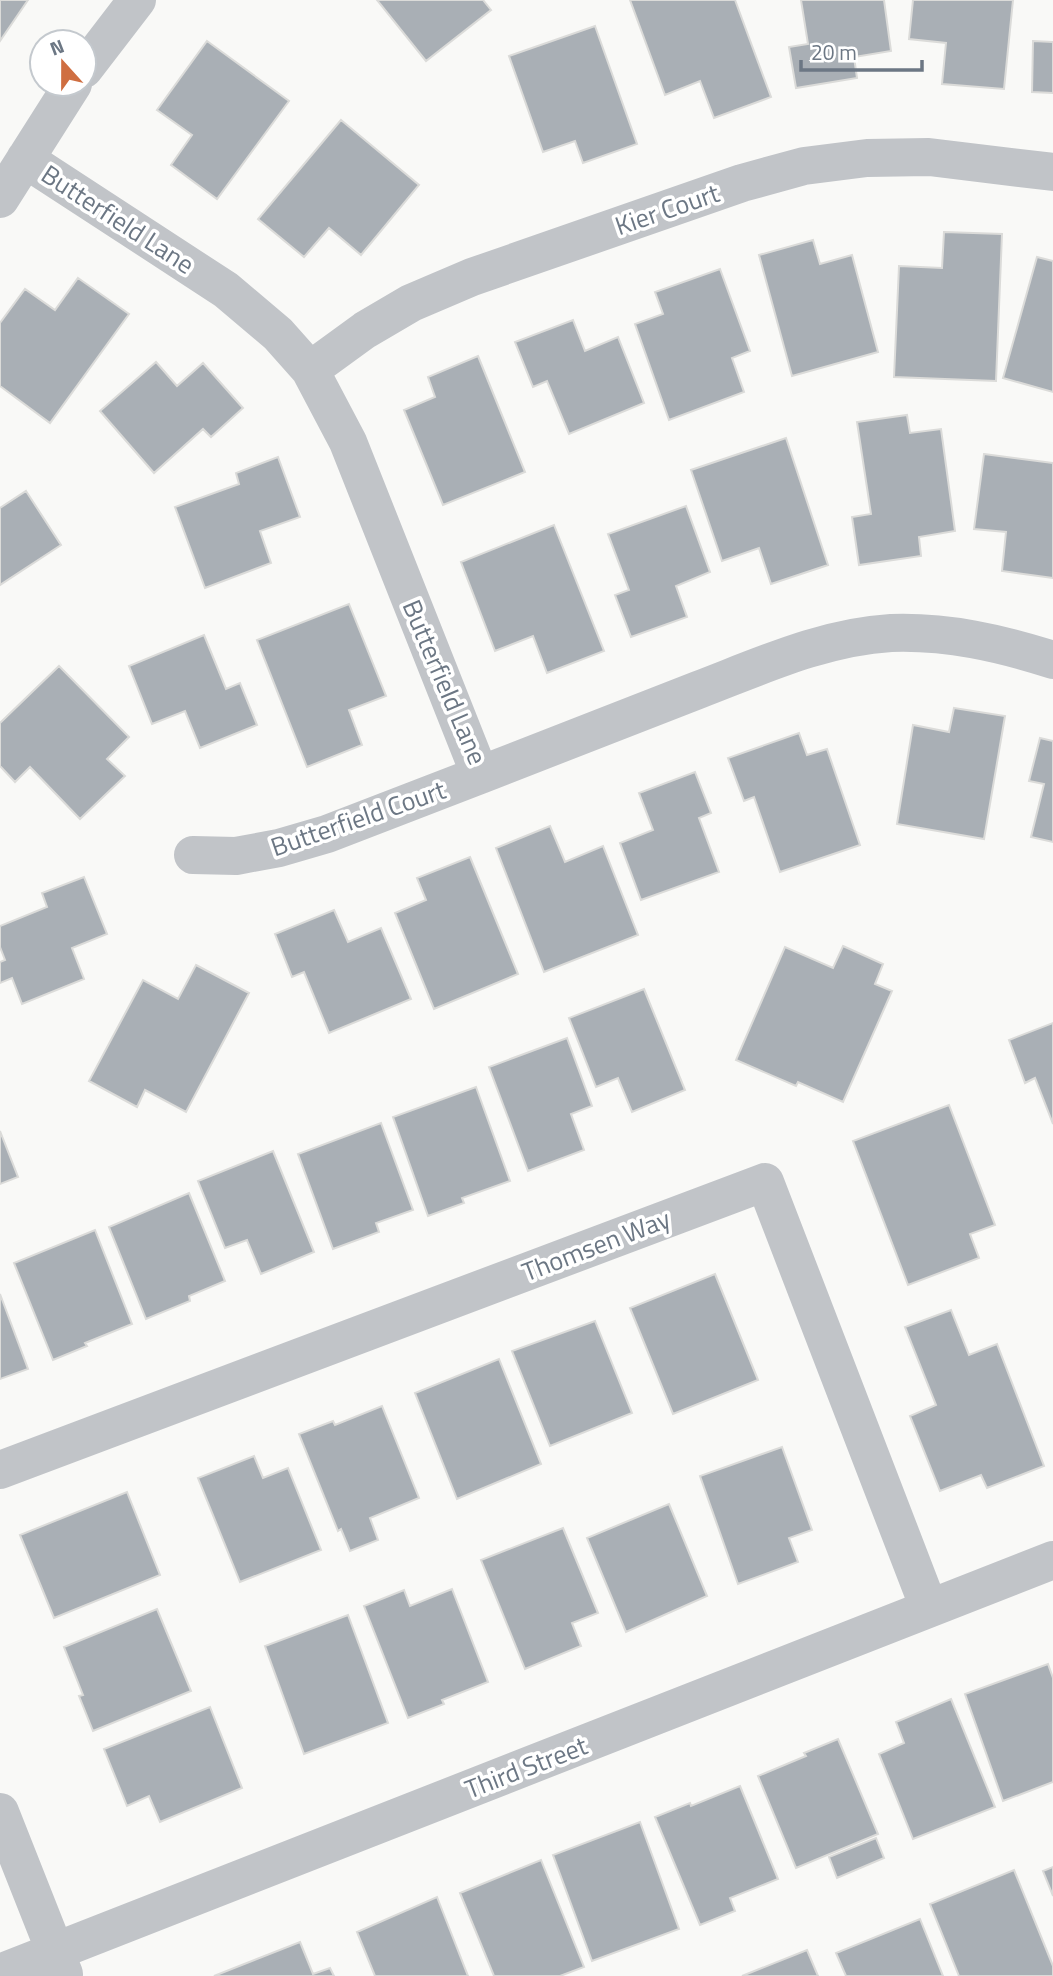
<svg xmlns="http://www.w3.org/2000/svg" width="1053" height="1976" viewBox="0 0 1053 1976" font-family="'Titillium Web',sans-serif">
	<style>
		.building { fill: #a9afb5; stroke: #dbdbd9; stroke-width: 2 }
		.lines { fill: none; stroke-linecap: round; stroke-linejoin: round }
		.minor { stroke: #c1c4c8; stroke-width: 38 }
		.labels { text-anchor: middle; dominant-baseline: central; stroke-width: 7; stroke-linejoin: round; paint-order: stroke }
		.street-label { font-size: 26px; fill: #6c7784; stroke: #fff }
	</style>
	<rect width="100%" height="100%" fill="#f9f9f7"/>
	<!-- building -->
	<path class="building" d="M 0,0 L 28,0 L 0,41 Z
		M 377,0 L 483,0 L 491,10 L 426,61 Z
		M 630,0 L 735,0 L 771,97 L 714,118 L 700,81 L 665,95 Z
		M 801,0 L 884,0 L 891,51 L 854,57 L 857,78 L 796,88 L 789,47 L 808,44 Z
		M 913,0 L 1013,0 L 1004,89 L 942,84 L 946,43 L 909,39 Z
		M 595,26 L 637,144 L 583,163 L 575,141 L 543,152 L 509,56 Z
		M 207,41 L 289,101 L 217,199 L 171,165 L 192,135 L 157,110 Z
		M 1033,41 L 1053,42 L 1053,93 L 1032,92 Z
		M 341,120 L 419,185 L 361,255 L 329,228 L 304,257 L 258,219 Z
		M 944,232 L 1002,234 L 996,381 L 894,377 L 899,266 L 942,268 Z
		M 813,240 L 820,264 L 852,255 L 878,352 L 792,376 L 759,255 Z
		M 1037,257 L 1053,261 L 1053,392 L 1003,378 Z
		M 720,269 L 750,351 L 732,358 L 744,392 L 669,420 L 635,324 L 663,314 L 655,292 Z
		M 78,278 L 129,314 L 50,423 L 0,386 L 0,323 L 25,289 L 55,310 Z
		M 573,320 L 585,351 L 618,337 L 644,403 L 569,434 L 547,381 L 533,387 L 515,342 Z
		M 478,356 L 525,472 L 443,505 L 404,410 L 435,397 L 428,377 Z
		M 156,362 L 177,386 L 203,363 L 243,408 L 211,437 L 203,429 L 154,473 L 100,411 Z
		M 907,415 L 910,433 L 941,429 L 955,531 L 919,537 L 921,556 L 859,565 L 852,517 L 871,514 L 857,422 Z
		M 786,438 L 828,565 L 771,584 L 759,548 L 722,561 L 691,470 Z
		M 984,454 L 1053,463 L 1053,578 L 1002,571 L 1006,532 L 974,529 Z
		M 278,457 L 300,517 L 260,531 L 271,563 L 205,588 L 175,507 L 239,484 L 236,473 Z
		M 26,491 L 61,545 L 0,585 L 0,508 Z
		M 686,506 L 710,572 L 676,586 L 687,617 L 631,637 L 615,595 L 629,590 L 608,534 Z
		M 554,525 L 604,651 L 547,673 L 533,636 L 495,651 L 461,562 Z
		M 349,604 L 386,696 L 349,710 L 362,745 L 307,767 L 257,640 Z
		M 204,635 L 226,689 L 240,683 L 257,725 L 200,748 L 185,711 L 152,724 L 129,666 Z
		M 59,666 L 129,737 L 107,759 L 125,776 L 80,819 L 30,767 L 15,782 L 0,766 L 0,723 Z
		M 954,708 L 1005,716 L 984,839 L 897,824 L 913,725 L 949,732 Z
		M 799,733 L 807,755 L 827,749 L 860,845 L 780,872 L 754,797 L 744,801 L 728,758 Z
		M 1040,738 L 1053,741 L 1053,842 L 1031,837 L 1044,784 L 1029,781 Z
		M 695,772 L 711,813 L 699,818 L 719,872 L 641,900 L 620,843 L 653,830 L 639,793 Z
		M 550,826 L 565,862 L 603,846 L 638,935 L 544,972 L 496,848 Z
		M 470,857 L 518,974 L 434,1009 L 395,913 L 426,900 L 417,878 Z
		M 84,877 L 107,934 L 72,948 L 84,979 L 22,1004 L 12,978 L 0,983 L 0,962 L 5,960 L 0,947 L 0,926 L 47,907 L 42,893 Z
		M 334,910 L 348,942 L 381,928 L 411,999 L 329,1033 L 304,972 L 292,977 L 275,934 Z
		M 843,946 L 883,964 L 875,984 L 892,991 L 843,1102 L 798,1082 L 796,1086 L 736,1060 L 785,947 L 833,968 Z
		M 196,965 L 249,993 L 186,1112 L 145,1090 L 137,1107 L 89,1081 L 143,980 L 178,999 Z
		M 644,989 L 685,1090 L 632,1112 L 618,1078 L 596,1087 L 569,1018 Z
		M 1053,1023 L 1053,1124 L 1035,1078 L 1025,1083 L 1009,1040 Z
		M 567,1038 L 592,1106 L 571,1114 L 584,1150 L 528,1171 L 489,1067 Z
		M 476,1087 L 510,1181 L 462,1198 L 464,1203 L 428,1216 L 393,1117 Z
		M 949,1105 L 995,1225 L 970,1234 L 979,1258 L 908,1285 L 853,1141 Z
		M 381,1123 L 413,1210 L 376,1223 L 379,1232 L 333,1249 L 298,1154 Z
		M 0,1131 L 18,1177 L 0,1184 Z
		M 273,1151 L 314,1252 L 261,1274 L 247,1240 L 225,1248 L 198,1181 Z
		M 189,1193 L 225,1281 L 189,1296 L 190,1301 L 146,1319 L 109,1227 Z
		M 95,1230 L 132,1324 L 85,1343 L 87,1346 L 53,1360 L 14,1263 Z
		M 715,1274 L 758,1380 L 673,1414 L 630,1308 Z
		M 0,1294 L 28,1369 L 0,1379 Z
		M 951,1310 L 969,1355 L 997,1344 L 1044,1466 L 987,1488 L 981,1475 L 940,1491 L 910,1416 L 936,1405 L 905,1327 Z
		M 595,1321 L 632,1413 L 550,1446 L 512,1351 Z
		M 499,1359 L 541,1464 L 457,1499 L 415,1393 Z
		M 382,1406 L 419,1498 L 370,1518 L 378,1540 L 350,1551 L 341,1529 L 338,1531 L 299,1434 L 333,1421 L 335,1425 Z
		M 782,1447 L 812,1530 L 789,1538 L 798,1562 L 738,1584 L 700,1476 Z
		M 254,1456 L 263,1478 L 288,1468 L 321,1550 L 240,1582 L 198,1478 Z
		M 127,1492 L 160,1575 L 54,1618 L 20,1535 Z
		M 669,1504 L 707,1596 L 626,1632 L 587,1538 Z
		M 563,1528 L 598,1613 L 572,1623 L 581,1646 L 525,1669 L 481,1560 Z
		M 452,1589 L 488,1682 L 442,1700 L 444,1704 L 408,1718 L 364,1606 L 404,1590 L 410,1606 Z
		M 157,1609 L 191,1691 L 93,1731 L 79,1696 L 83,1695 L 64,1647 Z
		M 348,1615 L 388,1723 L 304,1754 L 265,1646 Z
		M 1048,1664 L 1053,1678 L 1053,1782 L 1003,1801 L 965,1694 Z
		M 951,1699 L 995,1807 L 913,1839 L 879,1754 L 904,1743 L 896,1722 Z
		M 210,1707 L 242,1788 L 160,1822 L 149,1796 L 127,1806 L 104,1749 Z
		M 838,1739 L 878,1834 L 796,1868 L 758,1776 L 806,1756 L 804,1753 Z
		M 740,1786 L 778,1879 L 730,1898 L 735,1911 L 700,1925 L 655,1817 L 690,1803 L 691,1806 Z
		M 640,1822 L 679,1929 L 592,1961 L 553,1855 Z
		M 876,1838 L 884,1858 L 837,1878 L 829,1857 Z
		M 541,1860 L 584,1967 L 560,1976 L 494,1976 L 460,1893 Z
		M 1053,1867 L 1053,1896 L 1043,1871 Z
		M 1014,1870 L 1053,1966 L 1053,1976 L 959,1976 L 930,1904 Z
		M 437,1897 L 468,1976 L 375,1976 L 357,1932 Z
		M 920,1919 L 943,1976 L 846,1976 L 836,1953 Z
		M 300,1942 L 313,1974 L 330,1968 L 334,1976 L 214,1976 Z
		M 807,1950 L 818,1976 L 742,1976 Z"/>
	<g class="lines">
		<!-- minor -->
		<path class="minor" d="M 84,69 L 137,0
			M 25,159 L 226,290 L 278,334 L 310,370 L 348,442 L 480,775 C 553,746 626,718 698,690 C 761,666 823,637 891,633 C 947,631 1000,643 1053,660
			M 0,199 L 73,84
			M 310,370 L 365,330 L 411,303 L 472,277 L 742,183 L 804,166 L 867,158 L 929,157 L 1053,172
			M 193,855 L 236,856 L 279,848 L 327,834 L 480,775
			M 0,1470 L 765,1182 L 929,1608
			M 0,1812 L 64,1974
			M 0,1973 L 1053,1560"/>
	</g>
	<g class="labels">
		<!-- street labels -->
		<g class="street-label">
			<text transform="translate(667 209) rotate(-19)">Kier Court</text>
			<text transform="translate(118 219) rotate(33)">Butterfield Lane</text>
			<text transform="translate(445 682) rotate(67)">Butterfield Lane</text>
			<text transform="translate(358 818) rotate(-19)">Butterfield Court</text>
			<text transform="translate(596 1245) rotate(-21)">Thomsen Way</text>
			<text transform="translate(526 1767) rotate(-21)">Third Street</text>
		</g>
	</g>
	<!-- north arrow -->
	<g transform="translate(63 63) rotate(339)"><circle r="33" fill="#ffffff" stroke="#c4c9ce" stroke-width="2"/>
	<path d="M0-5L12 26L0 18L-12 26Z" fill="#cf6e41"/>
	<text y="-10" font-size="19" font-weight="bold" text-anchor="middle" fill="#6c7784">N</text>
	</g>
	<!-- scale -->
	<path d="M801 60v10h121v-10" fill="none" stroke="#6c7784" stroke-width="3.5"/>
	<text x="811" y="60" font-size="21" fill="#6c7784" stroke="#ffffff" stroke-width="5" paint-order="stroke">20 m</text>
</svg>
